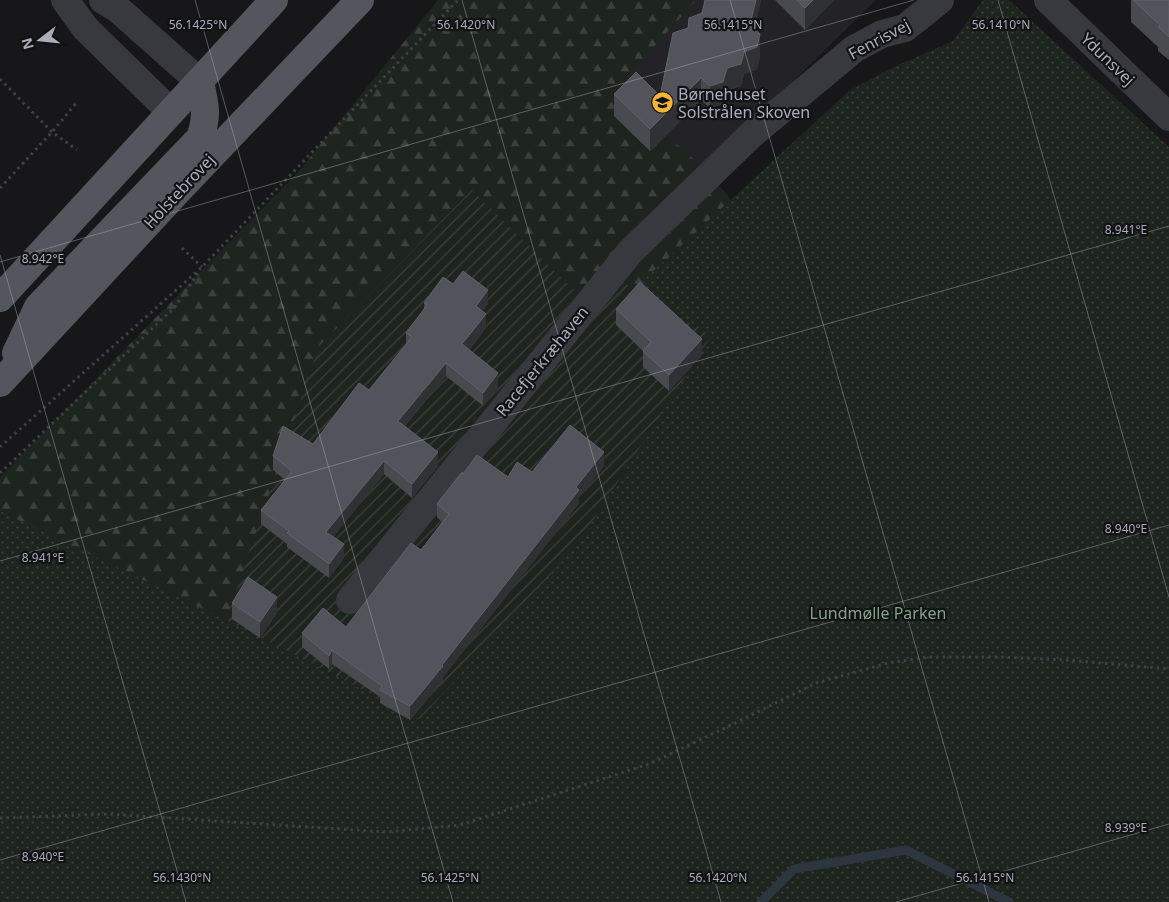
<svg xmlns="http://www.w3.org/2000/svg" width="1169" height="902" viewBox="0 0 1169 902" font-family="'Noto Sans',sans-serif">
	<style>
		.built { fill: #232327 }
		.forest { fill: url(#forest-firs) }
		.park { fill: url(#park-dots) }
		.garden { fill: url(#garden-furrows) }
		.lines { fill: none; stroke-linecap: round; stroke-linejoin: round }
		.stream { stroke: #2d363e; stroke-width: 9 }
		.path { stroke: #3e4046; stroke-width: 3; stroke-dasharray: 2.5 4; stroke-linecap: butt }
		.minor { stroke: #38393f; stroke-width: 28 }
		.major { stroke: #54565e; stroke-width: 28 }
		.wall { fill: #484a4f }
		.shaded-wall { fill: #303135 }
		.building { fill: #53545b; stroke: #60626a }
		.ticks { fill: none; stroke: #a9aeba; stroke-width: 1; stroke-opacity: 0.45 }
		.labels { text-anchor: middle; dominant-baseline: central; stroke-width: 4.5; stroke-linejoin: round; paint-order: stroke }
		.street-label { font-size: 16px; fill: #a9aeba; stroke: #121215 }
		.poi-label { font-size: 16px; fill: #a9aeba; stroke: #121215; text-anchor: start }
		.park-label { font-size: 16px; fill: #80a583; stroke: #121215 }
		.ticks-label { font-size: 12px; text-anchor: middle; fill: #a9aeba; stroke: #121215; stroke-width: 4.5; stroke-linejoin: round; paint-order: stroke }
	</style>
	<defs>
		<pattern id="forest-firs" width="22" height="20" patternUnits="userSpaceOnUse" patternTransform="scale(1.25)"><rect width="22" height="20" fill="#1d251e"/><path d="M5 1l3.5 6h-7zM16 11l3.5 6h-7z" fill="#3b423d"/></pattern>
		<pattern id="park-dots" width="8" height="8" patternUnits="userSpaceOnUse" patternTransform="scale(1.25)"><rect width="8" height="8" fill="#1d251e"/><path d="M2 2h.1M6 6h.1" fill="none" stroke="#3b423d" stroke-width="1.8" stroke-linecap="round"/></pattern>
		<pattern id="garden-furrows" width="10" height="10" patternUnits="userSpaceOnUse" patternTransform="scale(1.25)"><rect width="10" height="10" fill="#1d251e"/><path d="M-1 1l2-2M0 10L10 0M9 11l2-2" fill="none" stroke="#3b423d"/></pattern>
	</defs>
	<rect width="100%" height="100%" fill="#17171a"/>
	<!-- built -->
	<path class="built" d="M 619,0 L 876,0 L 652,219 L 563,123 Z"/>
	<!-- forest -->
	<path class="forest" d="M 438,0 L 696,0 L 630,73 L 631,106 L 706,169 L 785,267 L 770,454 L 0,737 L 0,477 L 299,171 Z"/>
	<!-- park -->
	<path class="park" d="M 983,0 L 1009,0 L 1169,147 L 1169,902 L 0,902 L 0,511 L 226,620 L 420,719 L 711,337 L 634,289 L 850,90 L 896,66 L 953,41 Z"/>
	<!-- garden -->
	<path class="garden" d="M 472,190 L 577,293 L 602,270 L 711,336 L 578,544 L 420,719 L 226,620 L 319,346 Z"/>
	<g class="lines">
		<!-- stream -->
		<path class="stream" d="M 761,902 L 794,869 L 906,850 L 1009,902"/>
		<!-- path -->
		<path class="path" d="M 0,79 L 52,132 L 77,150
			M 0,188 L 52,132 L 78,101
			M 182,248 L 202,267
			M 0,447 L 202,267 L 458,0
			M 0,473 L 174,308 L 199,272
			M 0,818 L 108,814 L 386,832 L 460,825 L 649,764 L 725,728 L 816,683 L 888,663 L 929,657 L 999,657 L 1067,660 L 1169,669"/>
		<!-- minor -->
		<path class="minor" d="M 65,0 L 86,29 L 171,112
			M 103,0 L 119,10 L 200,82
			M 1048,0 L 1169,117
			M 350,600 L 630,252 L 751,135 L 854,49 L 882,34 L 905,28 L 940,0"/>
		<!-- major -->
		<path class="major" d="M 0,298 L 274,0
			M 16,353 L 38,307 L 200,138 C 208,116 205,104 200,82
			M 0,383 L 176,193 L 360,0"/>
	</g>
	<!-- wall -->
	<path class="wall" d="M 705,0 L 761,0 L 754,28 L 760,56 L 757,69 L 744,74 L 741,86 L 727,90 L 723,104 L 710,108 L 701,100 L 650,151 L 614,116 L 614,94 L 660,96 L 688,28 L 702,13 Z
		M 775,0 L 834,0 L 805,30 Z
		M 1131,0 L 1169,0 L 1169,60 L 1158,51 L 1158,47 L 1131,22 Z
		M 453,284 L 488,304 L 482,311 L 486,328 L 469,350 L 498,387 L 483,406 L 446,376 L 405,426 L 438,466 L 412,498 L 384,474 L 333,537 L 344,558 L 329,578 L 287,547 L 287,544 L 261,524 L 261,510 L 285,480 L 273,470 L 273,456 L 313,444 L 369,390 L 406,344 L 406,333 L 424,310 L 424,303 Z
		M 616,309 L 702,355 L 669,391 L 643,367 L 643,351 L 616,325 Z
		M 604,466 L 579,497 L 579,503 L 443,677 L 443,680 L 410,720 L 380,703 L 380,697 L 332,664 L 329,669 L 302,647 L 302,633 L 346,627 L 421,550 L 442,522 L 437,517 L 437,504 L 463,474 L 508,477 L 532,472 Z
		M 232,603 L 277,613 L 260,638 L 232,619 Z"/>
	<!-- shaded-wall -->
	<path class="shaded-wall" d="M 756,0 L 761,0 L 750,46 L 750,24 Z
		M 813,0 L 834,0 L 805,30 L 805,8 Z
		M 760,34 L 760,56 L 757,69 L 744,74 L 741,86 L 727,90 L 723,104 L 710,108 L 710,86 L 727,68 L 744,52 Z
		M 701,78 L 701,100 L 650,151 L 650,129 Z
		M 488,290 L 488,304 L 476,320 L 476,306 Z
		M 486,314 L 486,328 L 462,358 L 462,344 Z
		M 702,339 L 702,355 L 669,391 L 669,375 Z
		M 446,363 L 446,376 L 398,434 L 398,421 Z
		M 498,373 L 498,387 L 483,406 L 483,393 Z
		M 438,452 L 438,466 L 412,498 L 412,484 Z
		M 604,452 L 604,466 L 579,497 L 579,503 L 443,677 L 443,680 L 410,720 L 410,706 L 576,487 Z
		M 384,461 L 384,474 L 326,546 L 326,532 Z
		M 344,544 L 344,558 L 329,578 L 329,564 Z
		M 277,597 L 277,613 L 260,638 L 260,622 Z
		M 332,650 L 332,664 L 329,669 L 329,656 Z"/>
	<!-- building -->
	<path class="building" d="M 705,0 L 756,0 L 750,24 L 760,34 L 757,47 L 744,52 L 741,64 L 727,68 L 723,82 L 710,86 L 701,78 L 650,129 L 614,94 L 636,72 L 660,96 L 673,33 L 688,28 L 689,18 L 702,13 Z
		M 797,0 L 813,0 L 805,8 Z
		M 1133,0 L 1169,0 L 1169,37 L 1158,27 L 1160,25 Z
		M 463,271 L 488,290 L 476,306 L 486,314 L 462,344 L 498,373 L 483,393 L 446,363 L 398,421 L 438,452 L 412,484 L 384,461 L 326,532 L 344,544 L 329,564 L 287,533 L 289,531 L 261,510 L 292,471 L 273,456 L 283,426 L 313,444 L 359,383 L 369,390 L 412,337 L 406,333 L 427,305 L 424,303 L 443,277 L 453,284 Z
		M 640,282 L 702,339 L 669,375 L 643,351 L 651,342 L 616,309 Z
		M 570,425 L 604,452 L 576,487 L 579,490 L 442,665 L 443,666 L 410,706 L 380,690 L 382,686 L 332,650 L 329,656 L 302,633 L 323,608 L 346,627 L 411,543 L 421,550 L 449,514 L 437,504 L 462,472 L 463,474 L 477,455 L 508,477 L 517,462 L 532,472 Z
		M 248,577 L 277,597 L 260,622 L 232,603 Z"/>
	<!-- ticks -->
	<path class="ticks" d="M 195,0 L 453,902M 462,0 L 721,902M 730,0 L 989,902M 998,0 L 1169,597M 0,255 L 186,902M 0,262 L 914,0M 0,561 L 1169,226M 0,860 L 1169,525M 896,902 L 1169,824"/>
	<!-- icons -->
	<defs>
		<symbol id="school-disc" viewBox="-11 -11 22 22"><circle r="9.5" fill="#f5b534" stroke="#121215"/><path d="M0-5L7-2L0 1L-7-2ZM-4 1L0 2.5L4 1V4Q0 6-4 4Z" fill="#111"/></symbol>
	</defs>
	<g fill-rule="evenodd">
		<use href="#school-disc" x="650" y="90" width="25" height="25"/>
	</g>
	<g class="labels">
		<!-- street labels -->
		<g class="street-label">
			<text transform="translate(879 39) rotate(-28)">Fenrisvej</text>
			<text transform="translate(1108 59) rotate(44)">Ydunsvej</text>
			<text transform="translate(179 191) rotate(-47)">Holstebrovej</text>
			<text transform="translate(542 361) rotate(-51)">Racefjerkræhaven</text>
		</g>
		<!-- poi labels -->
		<g class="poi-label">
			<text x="678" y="94">Børnehuset<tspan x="678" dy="18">Solstrålen Skoven</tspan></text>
		</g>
		<!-- park labels -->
		<g class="park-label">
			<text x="878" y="613">Lundmølle Parken</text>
		</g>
	</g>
	<g class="ticks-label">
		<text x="198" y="29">56.1425°N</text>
		<text x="466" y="29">56.1420°N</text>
		<text x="733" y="29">56.1415°N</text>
		<text x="1001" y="29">56.1410°N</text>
		<text x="1126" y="234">8.941°E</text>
		<text x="43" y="263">8.942°E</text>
		<text x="1126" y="533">8.940°E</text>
		<text x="43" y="562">8.941°E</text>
		<text x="1126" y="832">8.939°E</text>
		<text x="43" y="861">8.940°E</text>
		<text x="182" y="882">56.1430°N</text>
		<text x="450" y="882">56.1425°N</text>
		<text x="718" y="882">56.1420°N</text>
		<text x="985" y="882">56.1415°N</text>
	</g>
	<!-- north arrow -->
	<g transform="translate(40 40) rotate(254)" stroke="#121215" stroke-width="4" paint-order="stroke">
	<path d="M0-4L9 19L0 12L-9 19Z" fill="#a9aeba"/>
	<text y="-8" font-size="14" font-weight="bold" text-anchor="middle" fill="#a9aeba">N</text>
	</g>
</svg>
